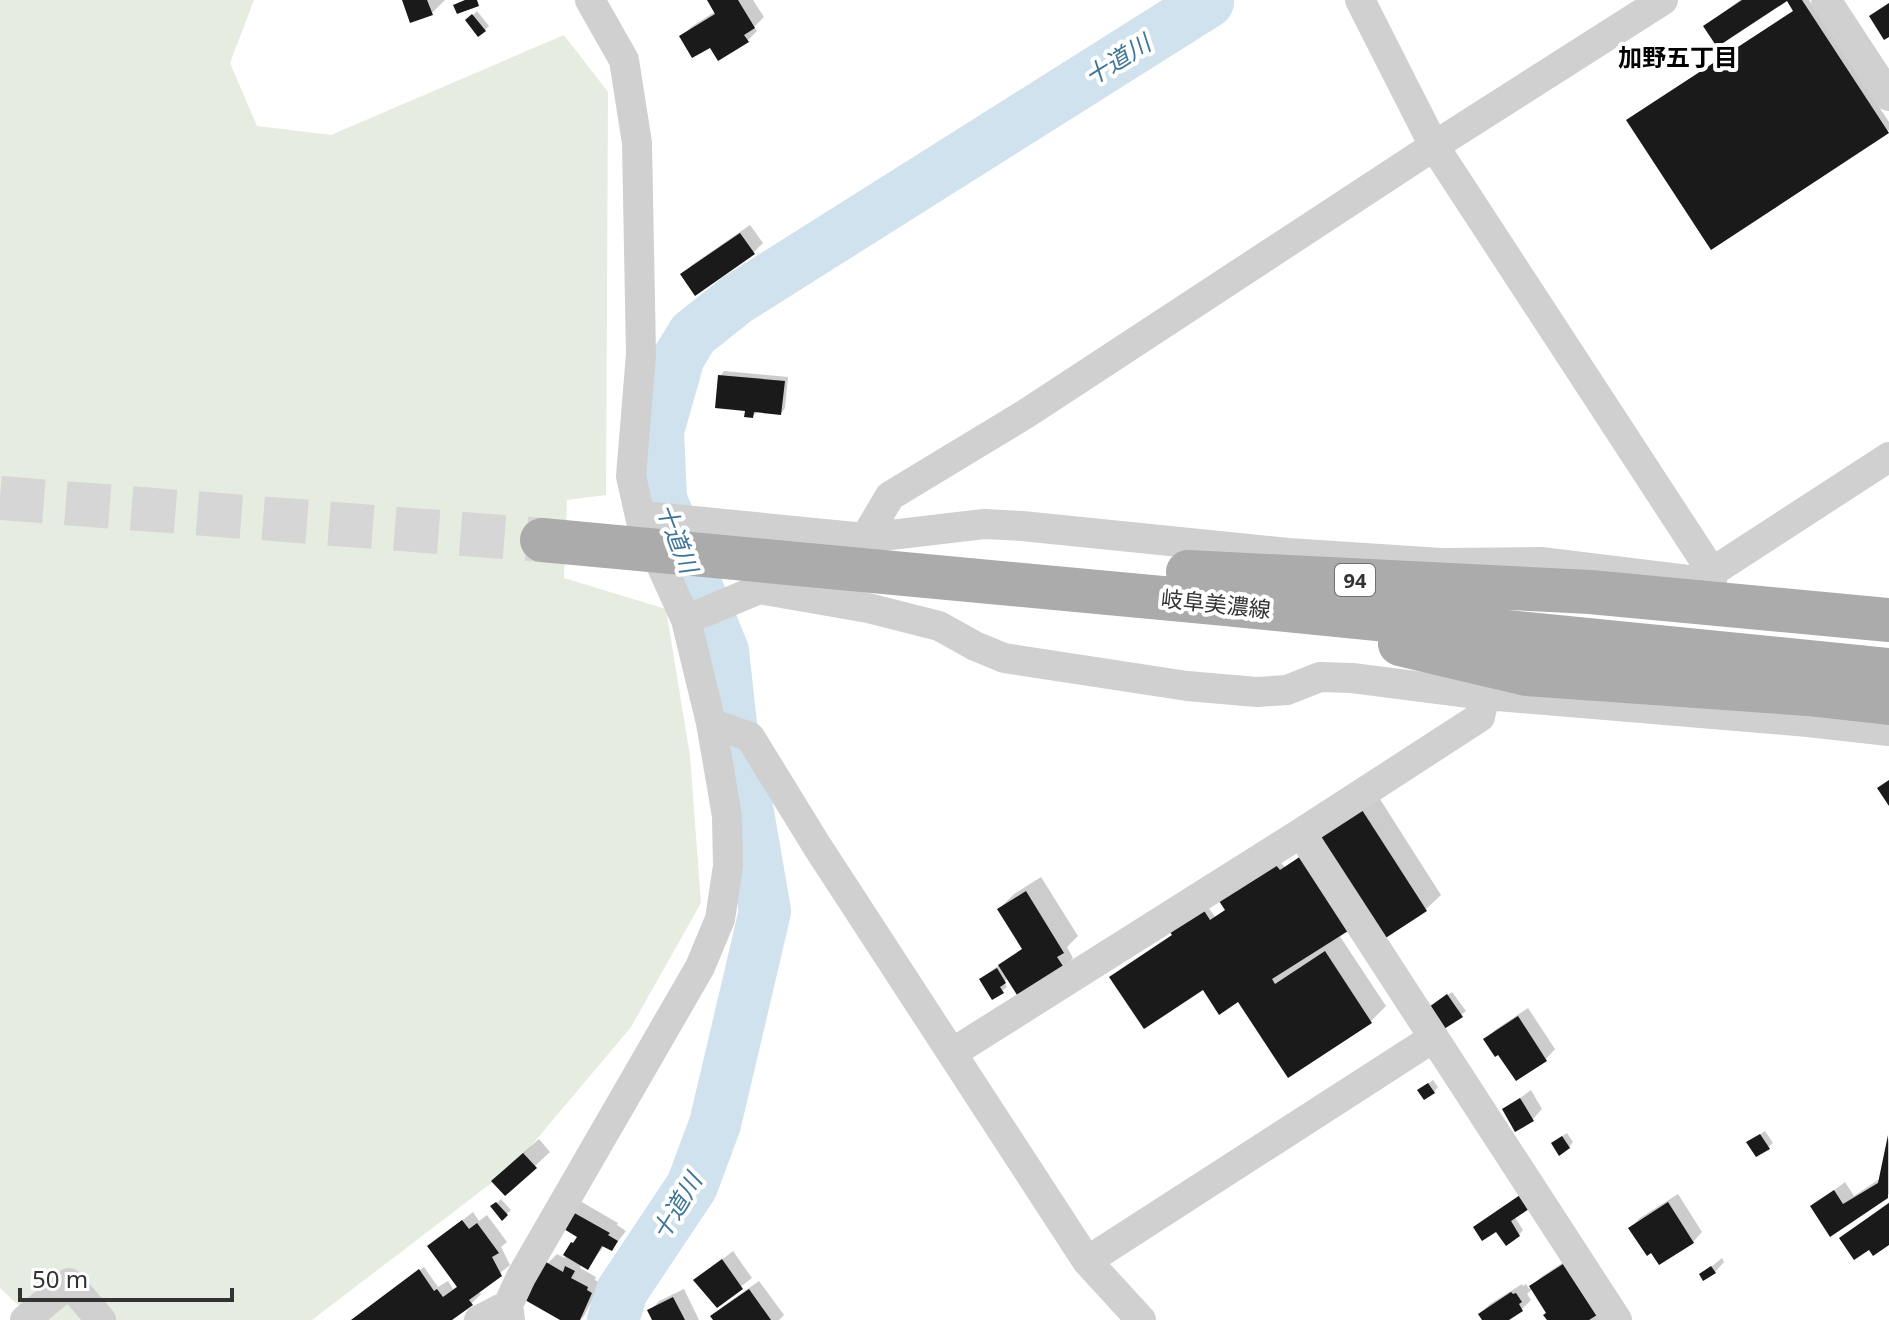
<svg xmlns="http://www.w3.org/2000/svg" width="1889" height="1320" viewBox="0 0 1889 1320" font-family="'Noto Sans','Noto Sans JP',sans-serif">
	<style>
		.green { fill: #e6ecdf }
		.shadow { fill: #0003 }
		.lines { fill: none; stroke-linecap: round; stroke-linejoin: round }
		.river { stroke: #cfe2ee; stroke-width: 52 }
		.building { fill: #1a1a1a }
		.primary-tunnel { stroke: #d6d6d6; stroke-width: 44; stroke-dasharray: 44 22; stroke-linecap: butt }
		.street { stroke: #d0d0d0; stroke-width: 30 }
		.primary { stroke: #ababab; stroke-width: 44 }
		.labels { text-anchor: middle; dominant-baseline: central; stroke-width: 8; stroke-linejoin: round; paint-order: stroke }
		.shield { fill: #fff; stroke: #707070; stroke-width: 2 }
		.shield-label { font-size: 20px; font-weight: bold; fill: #333 }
		.street-label { font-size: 22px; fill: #333; stroke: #fff }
		.neighbourhood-label { font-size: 24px; font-weight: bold; fill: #000; stroke: #fff }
		.water-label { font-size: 24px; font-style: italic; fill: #3f7597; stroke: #fff }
	</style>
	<rect width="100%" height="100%" fill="#fff"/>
	<!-- green -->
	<path class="green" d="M 0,0 L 254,0 L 230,63 L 257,126 L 331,135 L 564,35 L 608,92 L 606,495 L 567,500 L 564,578 L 666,609 L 690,756 L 701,903 L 631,1027 L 515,1165 L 312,1320 L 34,1320 L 0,1288 Z"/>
	<!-- shadow -->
	<path class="shadow" d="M 404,0 L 445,0 L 432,13 Z
		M 709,0 L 753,0 L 764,17 L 754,27 L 757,31 L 747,41 L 711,45 L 681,37 L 691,27 L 716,11 Z
		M 1740,0 L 1785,0 L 1705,26 Z
		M 1789,0 L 1809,0 L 1889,122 L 1889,130 L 1711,247 L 1795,10 Z
		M 477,11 L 489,26 L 485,30 L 472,16 Z
		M 750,225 L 763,243 L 753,253 L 682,275 L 692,265 Z
		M 724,371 L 788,377 L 785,408 L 781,413 L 758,411 L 753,416 L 720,376 Z
		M 1378,796 L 1441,895 L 1426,909 L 1321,838 Z
		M 1280,861 L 1339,935 L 1386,1006 L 1371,1021 L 1288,1075 L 1238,1000 L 1174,935 L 1208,907 L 1215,917 L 1227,909 Z
		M 1041,877 L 1078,936 L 1067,947 L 1073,958 L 1064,967 L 1008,978 L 1004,982 L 1007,987 L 1002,991 L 985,975 L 1024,948 L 999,909 L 1014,894 Z
		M 1452,992 L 1466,1011 L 1461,1015 L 1436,1003 Z
		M 1528,1008 L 1555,1049 L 1546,1059 L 1499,1052 L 1486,1040 L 1495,1030 Z
		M 1433,1080 L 1438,1087 L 1434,1092 L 1424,1086 Z
		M 1531,1090 L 1542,1109 L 1533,1119 L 1504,1110 Z
		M 1765,1131 L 1773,1143 L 1768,1147 L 1749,1142 Z
		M 1567,1133 L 1573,1142 L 1569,1147 L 1558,1139 Z
		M 1889,1138 L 1889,1194 L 1830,1234 L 1812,1207 L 1845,1182 L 1854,1196 L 1881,1178 Z
		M 539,1139 L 550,1152 L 505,1194 L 508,1166 Z
		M 1678,1194 L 1702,1232 L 1693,1242 L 1631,1228 L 1640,1218 Z
		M 501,1199 L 511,1210 L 502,1218 L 493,1207 Z
		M 580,1201 L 618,1223 L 617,1225 L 626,1231 L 612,1249 L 605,1245 L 588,1267 L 582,1264 L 580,1268 L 596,1277 L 595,1280 L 601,1283 L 584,1316 L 580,1320 L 565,1320 L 548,1263 L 557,1254 L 564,1258 L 580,1236 L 562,1226 Z
		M 1889,1202 L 1889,1243 L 1870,1247 L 1841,1238 Z
		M 473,1212 L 479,1221 L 487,1215 L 507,1242 L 501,1247 L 510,1265 L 478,1291 L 481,1294 L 471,1304 L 448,1320 L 352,1320 L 424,1267 L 438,1287 L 448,1281 L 453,1289 L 459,1285 L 430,1246 Z
		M 1514,1216 L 1523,1230 L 1519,1235 L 1497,1229 Z
		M 733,1251 L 752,1278 L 717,1305 L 696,1280 Z
		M 1573,1256 L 1606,1320 L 1549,1320 L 1548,1313 L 1533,1288 L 1527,1294 L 1531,1300 L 1522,1309 L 1505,1320 L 1484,1320 L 1480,1314 L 1490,1304 L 1522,1284 L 1523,1286 L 1526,1284 L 1529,1289 L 1541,1277 Z
		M 1722,1258 L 1724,1262 L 1715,1272 L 1701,1275 Z
		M 759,1281 L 784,1315 L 779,1320 L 715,1320 L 713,1316 L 722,1307 Z
		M 684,1289 L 699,1320 L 654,1320 L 650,1311 L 659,1301 Z"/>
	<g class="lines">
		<!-- river -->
		<path class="river" d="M 613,1320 L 622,1291 L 692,1186 L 715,1124 L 752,967 L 765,911 L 739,760 L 734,751 L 723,651 L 661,499 L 658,431 L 679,357 L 693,334 L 737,299 L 1208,2"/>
	</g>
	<!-- building -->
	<path class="building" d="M 402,0 L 427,0 L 433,15 L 410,23 Z
		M 465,0 L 477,0 L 479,6 L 457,14 L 453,5 Z
		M 707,0 L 738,0 L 755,28 L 744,35 L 749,42 L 718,61 L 710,48 L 692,58 L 679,36 L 715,14 Z
		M 1742,0 L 1802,0 L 1889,133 L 1711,250 L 1626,120 L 1793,11 L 1787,1 L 1717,47 L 1703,26 Z
		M 1889,3 L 1889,37 L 1884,40 L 1869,16 Z
		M 472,14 L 486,31 L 478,37 L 465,20 Z
		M 740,233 L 755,254 L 695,296 L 680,274 Z
		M 718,375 L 785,381 L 781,415 L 754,412 L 753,418 L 744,417 L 745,411 L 715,408 Z
		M 1889,780 L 1889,806 L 1877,788 Z
		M 1362,810 L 1427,911 L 1381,941 L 1319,838 Z
		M 1304,854 L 1348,931 L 1272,979 L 1275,984 L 1325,951 L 1372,1023 L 1288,1078 L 1238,1002 L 1219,1015 L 1203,990 L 1144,1029 L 1109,977 L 1172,935 L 1170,932 L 1203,909 L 1210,920 L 1225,910 L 1219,901 L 1275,864 L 1280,870 Z
		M 1026,891 L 1064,953 L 1057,957 L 1065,969 L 1019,998 L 998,965 L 1022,949 L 997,909 Z
		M 997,968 L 1006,983 L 1000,987 L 1004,993 L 992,1000 L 979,979 Z
		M 1447,994 L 1463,1017 L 1444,1029 L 1429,1007 Z
		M 1518,1016 L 1547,1061 L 1516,1081 L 1498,1055 L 1495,1057 L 1483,1039 Z
		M 1428,1083 L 1435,1093 L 1424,1100 L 1417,1090 Z
		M 1520,1098 L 1534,1121 L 1515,1132 L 1502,1109 Z
		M 1760,1134 L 1770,1149 L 1756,1157 L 1746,1142 Z
		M 1888,1135 L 1888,1198 L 1830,1237 L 1810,1206 L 1834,1190 L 1843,1204 L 1878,1183 Z
		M 1562,1136 L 1570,1148 L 1559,1156 L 1551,1143 Z
		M 523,1153 L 537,1168 L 505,1196 L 491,1181 Z
		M 1520,1195 L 1529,1209 L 1511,1221 L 1520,1236 L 1506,1246 L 1496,1232 L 1482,1241 L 1473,1227 Z
		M 496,1202 L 508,1215 L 502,1221 L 490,1206 Z
		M 1668,1202 L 1694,1243 L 1659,1265 L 1651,1253 L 1647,1256 L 1628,1228 Z
		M 1889,1203 L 1889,1245 L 1873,1256 L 1869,1250 L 1854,1260 L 1839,1238 Z
		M 569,1210 L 610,1233 L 608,1235 L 618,1241 L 612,1251 L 602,1246 L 588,1270 L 563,1255 L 571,1242 L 573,1243 L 577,1237 L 559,1226 Z
		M 462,1220 L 469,1229 L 477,1223 L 499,1253 L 492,1257 L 502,1276 L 469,1300 L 473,1305 L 452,1320 L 351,1320 L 419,1269 L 434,1291 L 437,1289 L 443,1297 L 457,1287 L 427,1246 Z
		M 722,1259 L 743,1289 L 717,1308 L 693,1280 Z
		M 546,1262 L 563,1272 L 565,1266 L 575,1271 L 571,1278 L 588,1287 L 587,1290 L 592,1293 L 580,1320 L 560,1320 L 525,1300 Z
		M 1563,1264 L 1597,1315 L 1589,1320 L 1547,1320 L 1543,1315 L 1546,1313 L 1529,1286 Z
		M 1711,1266 L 1716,1273 L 1703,1281 L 1699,1274 Z
		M 749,1289 L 771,1320 L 713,1320 L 710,1316 Z
		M 1511,1292 L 1513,1294 L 1516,1293 L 1522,1302 L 1519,1304 L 1523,1311 L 1509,1320 L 1482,1320 L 1478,1314 Z
		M 673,1297 L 685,1320 L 652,1320 L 647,1310 Z"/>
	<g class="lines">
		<!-- primary-tunnel -->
		<path class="primary-tunnel" d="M 0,498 L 542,540"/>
		<!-- street -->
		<path class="street" d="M 1360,0 L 1434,146 L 1712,572 L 1712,583
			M 1826,0 L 1889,96
			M 641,521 L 654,517 L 865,538 L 984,524 L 1022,526 L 1288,553 L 1441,563 L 1541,562 L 1688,580
			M 865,538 L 890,496 L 1027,413 L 1434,146 L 1663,0
			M 1712,572 L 1889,457
			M 759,589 L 868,608 L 939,626 L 975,646 L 1004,658 L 1187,686 L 1257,692 L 1287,690 L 1320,677 L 1352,678 L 1485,695 L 1808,722 L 1889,731
			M 686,620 L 759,589 L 774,578
			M 711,723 L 750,737 L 817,846 L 1087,1261 L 1141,1320
			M 1301,833 L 1617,1320
			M 952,1053 L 1301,833 L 1480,717 L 1485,695
			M 1087,1261 L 1433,1038
			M 25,1320 L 69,1283 L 101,1320
			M 479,1320 L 508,1305
			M 510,1320 L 508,1305 L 521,1277 L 700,967 L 720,919 L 728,866 L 727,816 L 711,723 L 686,620 L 641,521 L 631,476 L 641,354 L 637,143 L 624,60 L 590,0"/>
		<!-- primary -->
		<path class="primary" d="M 542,540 L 1226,604 L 1889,670
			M 1188,572 L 1590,592 L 1889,620
			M 1400,644 L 1527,674 L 1808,694 L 1889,703"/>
	</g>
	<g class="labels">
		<!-- shield labels -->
		<rect class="shield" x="1335" y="564" width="40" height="32" rx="6"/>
		<g class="shield-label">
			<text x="1355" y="580">94</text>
		</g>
		<!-- street labels -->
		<g class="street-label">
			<text transform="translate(1216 603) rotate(6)">岐阜美濃線</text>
		</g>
		<!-- neighbourhood labels -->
		<g class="neighbourhood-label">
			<text x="1678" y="56">加野五丁目</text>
		</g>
		<!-- water labels -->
		<g class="water-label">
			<text transform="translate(1117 59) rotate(-32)">十道川</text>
			<text transform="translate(678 538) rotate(69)">十道川</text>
			<text transform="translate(676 1206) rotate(-59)">十道川</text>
		</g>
	</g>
	<!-- scale -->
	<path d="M20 1288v12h212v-12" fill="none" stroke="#333333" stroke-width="4"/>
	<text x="32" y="1288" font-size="24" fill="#333333" stroke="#ffffff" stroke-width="6" paint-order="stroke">50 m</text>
</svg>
